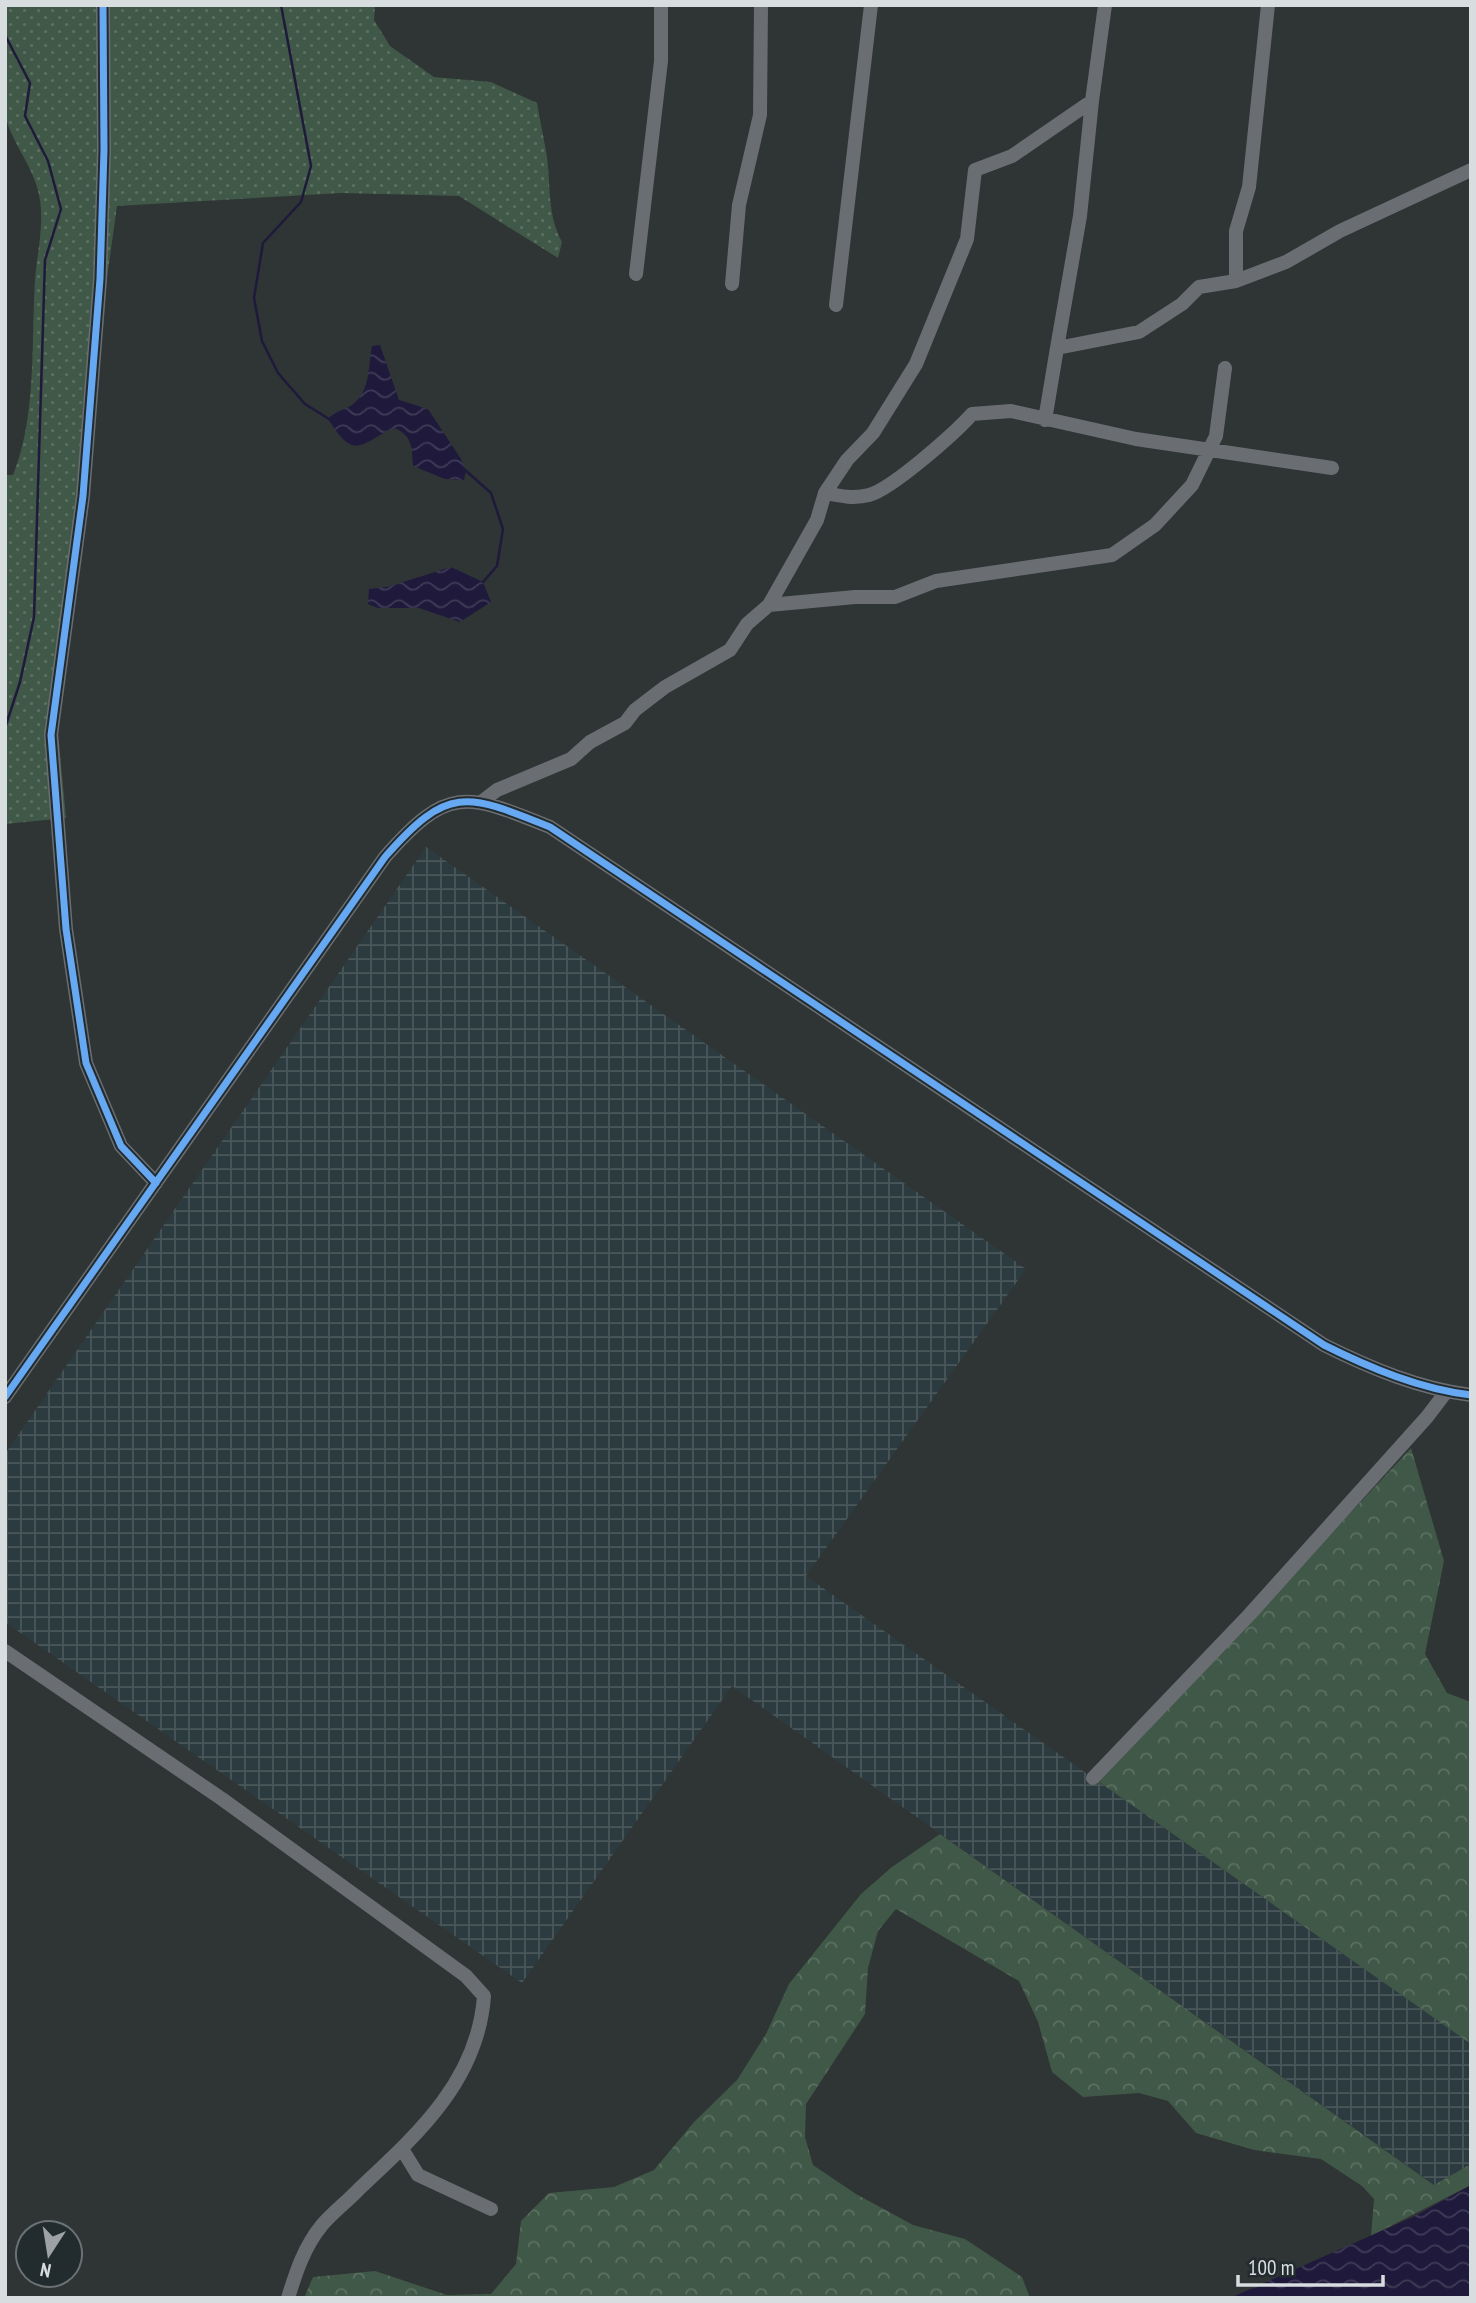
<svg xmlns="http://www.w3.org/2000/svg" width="1476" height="2303" viewBox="0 0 1476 2303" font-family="'PT Sans Narrow',sans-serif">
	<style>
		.industrial { fill: url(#industrial-grid) }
		.grass { fill: url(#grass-dots) }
		.forest { fill: url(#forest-crowns) }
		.water { fill: url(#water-waves) }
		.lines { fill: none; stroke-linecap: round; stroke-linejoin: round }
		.stream { stroke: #1f1a3b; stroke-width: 2.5 }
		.minor { stroke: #6a6e73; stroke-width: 14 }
		.cycleway-casing { stroke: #222b2e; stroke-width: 11 }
		.cycleway { stroke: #66a8f1; stroke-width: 7 }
	</style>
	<defs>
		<pattern id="industrial-grid" width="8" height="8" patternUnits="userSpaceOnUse" patternTransform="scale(1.75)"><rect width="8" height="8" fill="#2c3b3f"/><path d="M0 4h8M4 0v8" fill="none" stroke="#4a575a"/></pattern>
		<pattern id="grass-dots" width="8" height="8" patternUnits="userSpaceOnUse" patternTransform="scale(1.75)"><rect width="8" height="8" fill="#405847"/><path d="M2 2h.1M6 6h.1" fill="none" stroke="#5b7061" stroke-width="1.8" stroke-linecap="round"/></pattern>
		<pattern id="forest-crowns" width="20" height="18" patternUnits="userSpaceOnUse" patternTransform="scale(1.75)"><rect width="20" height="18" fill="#405847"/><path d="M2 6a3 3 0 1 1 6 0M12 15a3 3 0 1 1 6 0" fill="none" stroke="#5b7061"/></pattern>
		<pattern id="water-waves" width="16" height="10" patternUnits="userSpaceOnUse" patternTransform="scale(1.75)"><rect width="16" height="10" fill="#1f1a3b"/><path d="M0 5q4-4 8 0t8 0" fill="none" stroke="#3f3b57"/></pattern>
	</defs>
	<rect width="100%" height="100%" fill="#2f3435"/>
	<!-- industrial -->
	<path class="industrial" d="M 426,847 L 1026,1269 L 806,1576 L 1471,2044 L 1471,2164 L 1435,2185 L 732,1686 L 522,1983 L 5,1622 L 5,1454 Z"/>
	<!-- grass -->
	<path class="grass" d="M 5,5 L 375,5 L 374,20 L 390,46 L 434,77 L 491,82 L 537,103 C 540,121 544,139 547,157 C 551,188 547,214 562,242 L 558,258 L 459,196 L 342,193 L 117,206 L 107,278 L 92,452 L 58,732 L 66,818 L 5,824 L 5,475 L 13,475 C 37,415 31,344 35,280 C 37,254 44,226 40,200 C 36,171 16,149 7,122 C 0,101 5,32 5,5 Z"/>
	<!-- forest -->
	<path class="forest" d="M 1411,1448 L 1444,1561 L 1425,1654 L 1447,1693 L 1471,1702 L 1471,2044 L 1099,1782 Z
		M 940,1834 L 1434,2185 L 1471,2164 L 1471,2185 L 1371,2236 L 1374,2199 L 1362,2186 L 1321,2159 L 1254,2150 L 1196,2133 L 1168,2101 L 1139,2093 L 1083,2097 L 1052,2072 L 1038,2022 L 1019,1981 L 896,1909 L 878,1931 L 868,1968 L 865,2014 L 806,2104 L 805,2137 L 813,2165 L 856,2194 L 913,2225 L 965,2239 L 1022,2277 L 1030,2298 L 304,2298 L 313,2277 L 375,2271 L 447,2295 L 491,2294 L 516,2264 L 521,2221 L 549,2193 L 614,2187 L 654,2170 L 694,2122 L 737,2080 L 766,2034 L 789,1984 L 861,1894 L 892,1867 Z"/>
	<!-- water -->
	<path class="water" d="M 380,345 L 399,400 L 428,409 L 461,459 L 466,471 L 464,480 L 445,479 L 413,466 C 412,447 412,435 394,428 C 358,445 355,461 328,419 C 336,410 343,411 352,405 C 371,391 368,366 372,346 Z
		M 451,567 L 483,582 L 491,602 L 460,622 L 419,608 L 378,608 L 368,604 L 369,589 L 387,587 Z
		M 1471,2185 L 1471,2298 L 1230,2298 L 1415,2216 Z"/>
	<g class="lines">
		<!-- stream -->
		<path class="stream" d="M 281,5 L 311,166 L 301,202 L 263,243 L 254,298 L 262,341 L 278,373 L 305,404 L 329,419
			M 5,35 L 30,83 L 25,116 L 48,161 L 61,209 L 45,260 L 34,617 L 20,682 L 5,728
			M 465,470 L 491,493 L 503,529 L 497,566 L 483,582"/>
		<!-- minor -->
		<path class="minor" d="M 103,5 L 104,150 L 100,279 L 83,496 L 51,735 L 66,929 L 86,1063 L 121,1146 L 156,1183
			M 636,274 L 661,61 L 661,5
			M 1236,281 L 1236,231 L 1249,187 L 1268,5
			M 732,284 L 739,205 L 760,115 L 761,5
			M 836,305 L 871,5
			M 1057,348 L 1080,216 L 1092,101
			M 1045,420 L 1057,348 L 1139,332 L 1182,304 L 1199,287 L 1236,281 L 1286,262 L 1340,231 L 1471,170
			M 825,493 C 840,496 854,499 869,495 C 892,489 955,433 972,414 L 1011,411 L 1136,439 L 1332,468
			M 769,605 L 855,597 L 895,597 L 936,581 L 1112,555 L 1155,525 L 1192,485 L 1216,436 L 1225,368
			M 480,803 L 497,790 L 571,759 L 590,742 L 625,723 L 635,710 L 665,687 L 730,650 L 747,624 L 769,605 L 817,520 L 825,493 L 847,460 L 873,433 L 916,364 L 967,239 L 975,170 L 1012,156 L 1092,101 L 1105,5
			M 5,1397 L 385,857 C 448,785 466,793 550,827 L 1324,1345 C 1370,1368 1420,1389 1471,1395
			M 5,1651 L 222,1799 L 466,1976 L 484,1996 C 478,2080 418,2134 360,2188 C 348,2201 333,2212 322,2225 C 304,2247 296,2272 288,2298
			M 1093,1778 L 1250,1614 L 1427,1417 L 1446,1392
			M 402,2149 L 418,2175 L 491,2209"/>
		<defs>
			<path id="cycleway" d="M 103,5 L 104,150 L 100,279 L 83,496 L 51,735 L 66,929 L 86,1063 L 121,1146 L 156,1183
				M 5,1397 L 385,857 C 448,785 466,793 550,827 L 1324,1345 C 1370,1368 1420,1389 1471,1395"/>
		</defs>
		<!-- cycleway casing -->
		<use href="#cycleway" class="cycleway-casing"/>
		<!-- cycleway -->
		<use href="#cycleway" class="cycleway"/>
	</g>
	<!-- border -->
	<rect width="1476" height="2303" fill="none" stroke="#d8dddf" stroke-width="14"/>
	<!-- north arrow -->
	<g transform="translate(49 2254) rotate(192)"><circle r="33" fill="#222b2e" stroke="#6b7275" stroke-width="2"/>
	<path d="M0-5L12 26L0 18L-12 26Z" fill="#9da2a4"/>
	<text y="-10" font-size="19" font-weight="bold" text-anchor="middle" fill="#d8dddf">N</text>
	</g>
	<!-- scale -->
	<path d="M1238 2275v10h145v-10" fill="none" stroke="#d8dddf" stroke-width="3.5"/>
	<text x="1248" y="2275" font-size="21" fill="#d8dddf" stroke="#222b2e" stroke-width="5" paint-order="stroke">100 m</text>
</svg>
